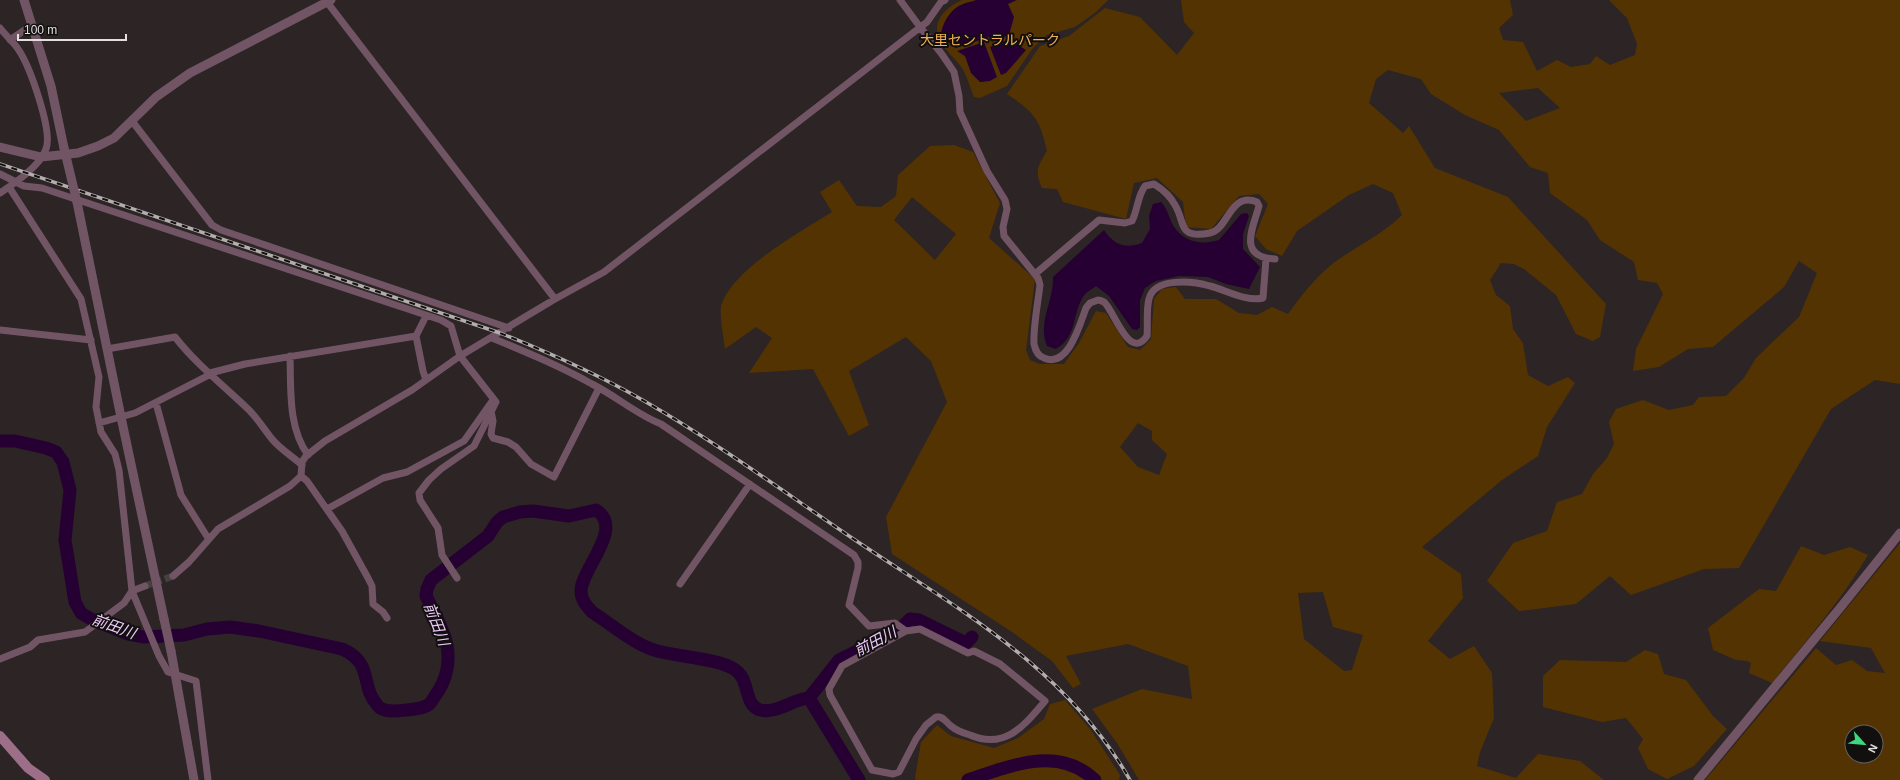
<svg xmlns="http://www.w3.org/2000/svg" width="1900" height="780" viewBox="0 0 1900 780" font-family="Arial,'Noto Sans JP',sans-serif">
	<style>
		.green { fill: #543302; fill-rule: evenodd }
		.water { fill: #260032 }
		.lines { fill: none; stroke-linecap: round; stroke-linejoin: round }
		.river { stroke: #260032; stroke-width: 13 }
		.minor-tunnel { stroke: #474041; stroke-width: 7; stroke-dasharray: 7 3.5; stroke-linecap: butt }
		.minor { stroke: #725565; stroke-width: 7 }
		.tertiary { stroke: #725565; stroke-width: 9 }
		.secondary { stroke: #9d6e88; stroke-width: 10 }
		.rail-casing { stroke: #b3adae; stroke-width: 3.5 }
		.rail { stroke: #120f0f; stroke-width: 2; stroke-dasharray: 6; stroke-linecap: butt }
		.tertiary-bridge { stroke: #725565; stroke-width: 9 }
		.labels { text-anchor: middle; dominant-baseline: central; stroke-width: 4; stroke-linejoin: round; paint-order: stroke }
		.park-label { font-size: 14px; fill: #f5ae58; stroke: #120f0f }
		.water-label { font-size: 15px; font-style: italic; fill: #efcafd; stroke: #120f0f }
	</style>
	<rect width="100%" height="100%" fill="#2c2425"/>
	<!-- green -->
	<path class="green" d="M 962,0 L 1108,0 L 1096,12 L 1075,27 L 1047,35 L 1033,48 L 1007,86 L 980,98 L 974,97 C 970,87 967,76 962,68 C 956,59 940,46 938,35 C 933,18 949,6 962,0 Z
		M 1181,0 L 1510,0 L 1513,15 L 1499,28 L 1503,40 L 1523,42 L 1537,71 L 1557,60 L 1571,67 L 1590,64 L 1596,56 L 1610,65 L 1635,55 L 1637,44 L 1627,18 L 1609,0 L 1900,0 L 1900,384 L 1875,380 L 1831,409 L 1739,568 L 1704,569 L 1631,595 L 1610,576 L 1576,604 L 1519,611 L 1487,581 L 1513,543 L 1547,531 L 1557,502 L 1582,494 L 1593,474 L 1607,458 L 1614,444 L 1609,422 L 1616,409 L 1643,400 L 1669,410 L 1693,405 L 1699,397 L 1726,396 L 1744,378 L 1756,358 L 1799,317 L 1817,273 L 1799,261 L 1784,287 L 1713,347 L 1688,349 L 1659,367 L 1633,371 L 1636,349 L 1663,294 L 1657,283 L 1638,280 L 1634,262 L 1600,240 L 1587,220 L 1550,193 L 1548,173 L 1530,167 L 1499,130 L 1465,115 L 1431,94 L 1421,79 L 1388,70 L 1376,79 L 1369,103 L 1403,133 L 1409,126 L 1435,168 L 1508,197 L 1606,304 L 1600,337 L 1593,341 L 1576,334 L 1556,295 L 1524,269 L 1514,264 L 1501,263 L 1490,280 L 1496,295 L 1510,306 L 1513,329 L 1523,343 L 1528,375 L 1548,386 L 1568,377 L 1575,383 L 1547,427 L 1538,456 L 1502,480 L 1422,547 L 1461,574 L 1463,598 L 1428,641 L 1450,659 L 1474,646 L 1492,673 L 1494,718 L 1480,752 L 1477,766 L 1516,778 L 1538,754 L 1580,761 L 1604,780 L 1139,780 L 1117,743 L 1092,709 L 1142,689 L 1192,699 L 1188,666 L 1128,644 L 1066,656 L 1081,684 L 1073,688 L 1052,661 L 1012,632 L 892,554 L 886,517 L 947,402 L 931,361 L 906,337 L 849,371 L 869,425 L 849,436 L 813,369 L 749,373 L 772,338 L 756,327 L 725,349 C 724,339 718,312 722,303 C 735,268 800,232 832,212 L 820,192 L 839,180 L 857,206 L 881,207 L 896,196 L 898,175 L 930,146 L 954,145 L 973,152 L 1000,203 L 989,238 L 1035,279 L 1026,350 L 1030,360 L 1040,364 L 1064,364 L 1079,343 L 1096,311 L 1106,313 L 1128,347 L 1140,350 L 1151,339 L 1154,299 L 1162,289 L 1176,287 L 1185,299 L 1216,299 L 1239,313 L 1257,315 L 1272,307 L 1288,314 C 1301,296 1314,279 1331,265 C 1354,247 1381,236 1402,215 L 1393,193 L 1373,184 L 1349,195 L 1297,231 L 1282,256 L 1266,249 L 1255,236 L 1268,204 L 1259,194 L 1239,196 L 1211,229 L 1186,227 L 1183,202 L 1157,178 L 1134,183 L 1126,219 L 1063,202 L 1057,189 L 1042,188 C 1034,171 1038,166 1047,151 C 1040,119 1034,112 1007,94 L 1040,46 L 1069,36 L 1105,8 L 1140,17 L 1177,55 L 1194,33 L 1184,22 ZM 1538,88 L 1560,108 L 1526,121 L 1499,93 ZM 912,197 L 956,234 L 935,260 L 894,220 ZM 1138,423 L 1152,431 L 1152,440 L 1167,454 L 1159,475 L 1138,467 L 1120,447 ZM 1323,592 L 1333,627 L 1363,635 L 1352,670 L 1344,671 L 1304,639 L 1298,593 Z
		M 1900,543 L 1900,780 L 1705,780 L 1816,648 L 1836,665 L 1852,660 L 1867,671 L 1885,673 L 1871,648 L 1820,641 ZM 1852,732 L 1876,732 L 1876,756 L 1852,756 Z
		M 1801,546 L 1824,555 L 1850,547 L 1868,555 C 1841,601 1806,641 1772,683 L 1749,673 L 1751,663 L 1747,661 L 1736,660 L 1713,650 L 1708,628 L 1759,589 L 1776,591 Z
		M 1645,650 L 1658,654 L 1664,674 L 1686,680 L 1713,716 L 1727,729 L 1694,766 L 1667,779 L 1648,769 L 1638,748 L 1643,739 L 1626,718 L 1602,722 L 1543,707 L 1543,676 L 1560,660 L 1626,662 Z
		M 1065,700 L 1091,730 L 1120,775 L 1119,780 L 916,780 L 915,778 L 921,742 L 937,725 L 951,736 L 994,748 L 1018,738 L 1044,719 L 1050,704 Z"/>
	<!-- water -->
	<path class="water" d="M 976,0 L 1017,0 L 1008,4 L 1014,17 L 1009,35 L 992,42 L 989,37 L 956,48 L 941,37 C 941,24 951,8 963,4 C 967,2 972,2 976,0 Z
		M 1012,38 L 1013,42 L 1026,50 L 1006,73 L 1001,75 L 990,47 Z
		M 984,42 L 997,77 L 990,81 L 980,82 L 971,73 L 965,56 L 957,51 Z
		M 1161,202 C 1169,211 1169,219 1174,227 C 1185,243 1203,245 1219,240 L 1241,214 L 1247,213 L 1249,216 L 1243,234 L 1243,249 L 1260,267 L 1249,289 L 1226,284 L 1208,277 L 1179,276 L 1156,281 L 1145,288 L 1140,300 L 1140,327 L 1137,330 L 1132,329 L 1109,296 L 1096,286 C 1093,289 1088,291 1085,294 C 1071,313 1079,335 1056,349 L 1047,346 C 1037,324 1054,300 1053,277 L 1104,230 C 1114,245 1125,249 1142,243 L 1150,229 L 1149,216 L 1153,204 Z"/>
	<g class="lines">
		<!-- river -->
		<path class="river" d="M 0,441 L 15,441 L 46,448 L 56,452 L 63,462 L 70,490 L 65,540 L 75,602 L 81,613 L 91,619 L 128,634 L 143,637 L 184,635 L 207,629 L 230,627 L 259,631 L 342,649 C 375,664 359,685 378,706 C 384,713 398,711 407,710 C 414,709 422,709 428,705 C 431,703 433,699 435,696 C 447,680 451,660 446,641 C 442,626 433,610 426,596 L 427,589 L 431,580 L 488,536 L 497,522 L 503,517 L 520,512 L 533,511 L 569,516 L 596,510 C 625,528 581,569 581,591 C 581,600 586,605 592,612 C 611,624 634,644 654,650 C 676,657 717,658 734,669 C 751,679 743,705 760,710 C 777,714 793,699 809,698 L 859,780
			M 809,698 L 839,660 L 899,630 L 910,619 L 919,620 L 966,643 L 972,637
			M 968,780 C 1010,766 1058,745 1095,780"/>
		<!-- minor-tunnel -->
		<path class="minor-tunnel" d="M 145,586 L 173,576"/>
		<!-- minor -->
		<path class="minor" d="M 900,0 L 920,27 L 941,53 L 954,72 L 959,96 L 960,112 L 987,171 L 1005,200 L 1007,209 L 1003,227 L 1004,236 L 1038,278 L 1040,285 C 1038,302 1033,328 1034,344 C 1035,349 1038,356 1044,358 C 1068,369 1080,324 1086,308 L 1090,303 L 1098,300 C 1100,300 1102,301 1104,302 C 1114,310 1129,362 1147,336 C 1148,325 1146,310 1149,299 C 1154,277 1193,281 1210,286 C 1226,290 1246,302 1263,298 L 1266,259
			M 327,2 L 555,299
			M 0,28 C 6,36 15,43 20,52 C 30,68 53,131 46,149 C 40,166 15,183 0,193
			M 10,40 L 32,25
			M 132,121 L 212,225 L 221,230 L 509,328
			M 0,174 L 24,186 L 42,188 L 441,320 L 451,326 L 460,356 L 496,402 L 474,446 L 441,469 L 429,480 L 419,493 L 420,500 L 438,528 L 442,555 L 457,578
			M 9,187 L 81,299 L 99,377 L 96,407 L 101,432 L 115,454 L 119,470 L 132,591 L 159,656 L 168,672 L 196,681 L 208,780
			M 1035,274 L 1099,220 L 1125,223 L 1132,221 C 1138,209 1137,197 1145,186 L 1154,184 C 1162,189 1171,197 1175,205 C 1186,223 1177,239 1210,233 C 1228,230 1230,191 1257,202 L 1259,206 C 1253,228 1237,257 1275,259
			M 426,316 L 416,336 L 423,371 L 426,380
			M 0,330 L 91,340
			M 492,338 C 526,352 560,366 592,384 C 616,396 636,414 661,424 L 854,555 L 858,562 L 858,568 L 849,605 L 869,626 L 895,623 L 906,631 L 920,629 L 968,653 L 974,651 L 1000,664 L 1045,701 C 1024,726 1005,750 970,735 C 963,733 957,731 951,726 C 946,722 942,715 936,717 L 926,725 L 916,739 L 899,772 L 893,774 L 872,770 L 830,695 L 829,689 L 842,666 L 906,631
			M 107,349 L 175,337 C 196,364 224,386 249,410 C 258,419 264,429 272,439 C 280,449 292,456 302,465
			M 290,356 C 291,389 288,428 308,455
			M 210,373 L 245,364 L 416,336
			M 156,403 L 181,495 L 208,538
			M 491,411 L 493,421 L 491,434 L 493,438 L 508,442 L 516,447 L 531,464 L 554,477 L 599,388
			M 99,423 L 135,413 L 211,374
			M 301,476 L 307,481 L 342,531 L 368,578 L 372,586 L 373,604 L 383,612 L 387,618
			M 327,509 L 383,478 L 407,472 L 464,441 L 493,400
			M 173,576 L 189,562 L 218,529 L 290,486 L 301,476 L 302,462 L 306,456 L 325,441 L 412,390 L 460,356 L 555,299 L 604,272 L 927,22 L 941,2 L 945,0
			M 680,584 L 750,484
			M 0,659 L 30,647 L 38,640 L 85,632 L 124,603 L 132,591 L 145,586"/>
		<!-- tertiary -->
		<path class="tertiary" d="M 24,0 L 51,86 L 64,148
			M 0,147 L 41,157 L 78,153 L 98,146 L 114,138 L 156,97 L 190,73 L 331,0
			M 77,202 L 121,417
			M 164,619 L 171,651
			M 1698,780 L 1840,608 L 1900,533"/>
		<!-- secondary -->
		<path class="secondary" d="M 0,736 L 28,768 L 45,780"/>
		<defs>
			<path id="rail" d="M 0,164 L 500,333 C 550,353 599,375 646,402 C 717,443 784,492 852,538 C 956,608 1066,667 1130,780"/>
		</defs>
		<!-- rail casing -->
		<use href="#rail" class="rail-casing"/>
		<!-- rail -->
		<use href="#rail" class="rail"/>
		<!-- tertiary-bridge -->
		<path class="tertiary-bridge" d="M 64,148 L 77,202
			M 121,417 L 164,619
			M 171,651 L 194,780"/>
	</g>
	<g class="labels">
		<!-- park labels -->
		<g class="park-label">
			<text x="990" y="40">大里セントラルパーク</text>
		</g>
		<!-- water labels -->
		<g class="water-label">
			<text transform="translate(437 624) rotate(69)">前田川</text>
			<text transform="translate(114 626) rotate(20)">前田川</text>
			<text transform="translate(875 641) rotate(-28)">前田川</text>
		</g>
	</g>
	<!-- north arrow -->
	<g transform="translate(1864 744) rotate(117)"><circle r="19" fill="#120f0f" stroke="#666262"/>
	<path d="M0-3L7 15L0 10L-7 15Z" fill="#3dd77e"/>
	<text y="-6" font-size="11" font-weight="bold" text-anchor="middle" fill="#e3dedf">N</text>
	</g>
	<!-- scale -->
	<path d="M18 34v6h108v-6" fill="none" stroke="#e3dedf" stroke-width="2"/>
	<text x="24" y="34" font-size="12" fill="#e3dedf" stroke="#120f0f" stroke-width="3" paint-order="stroke">100 m</text>
</svg>
